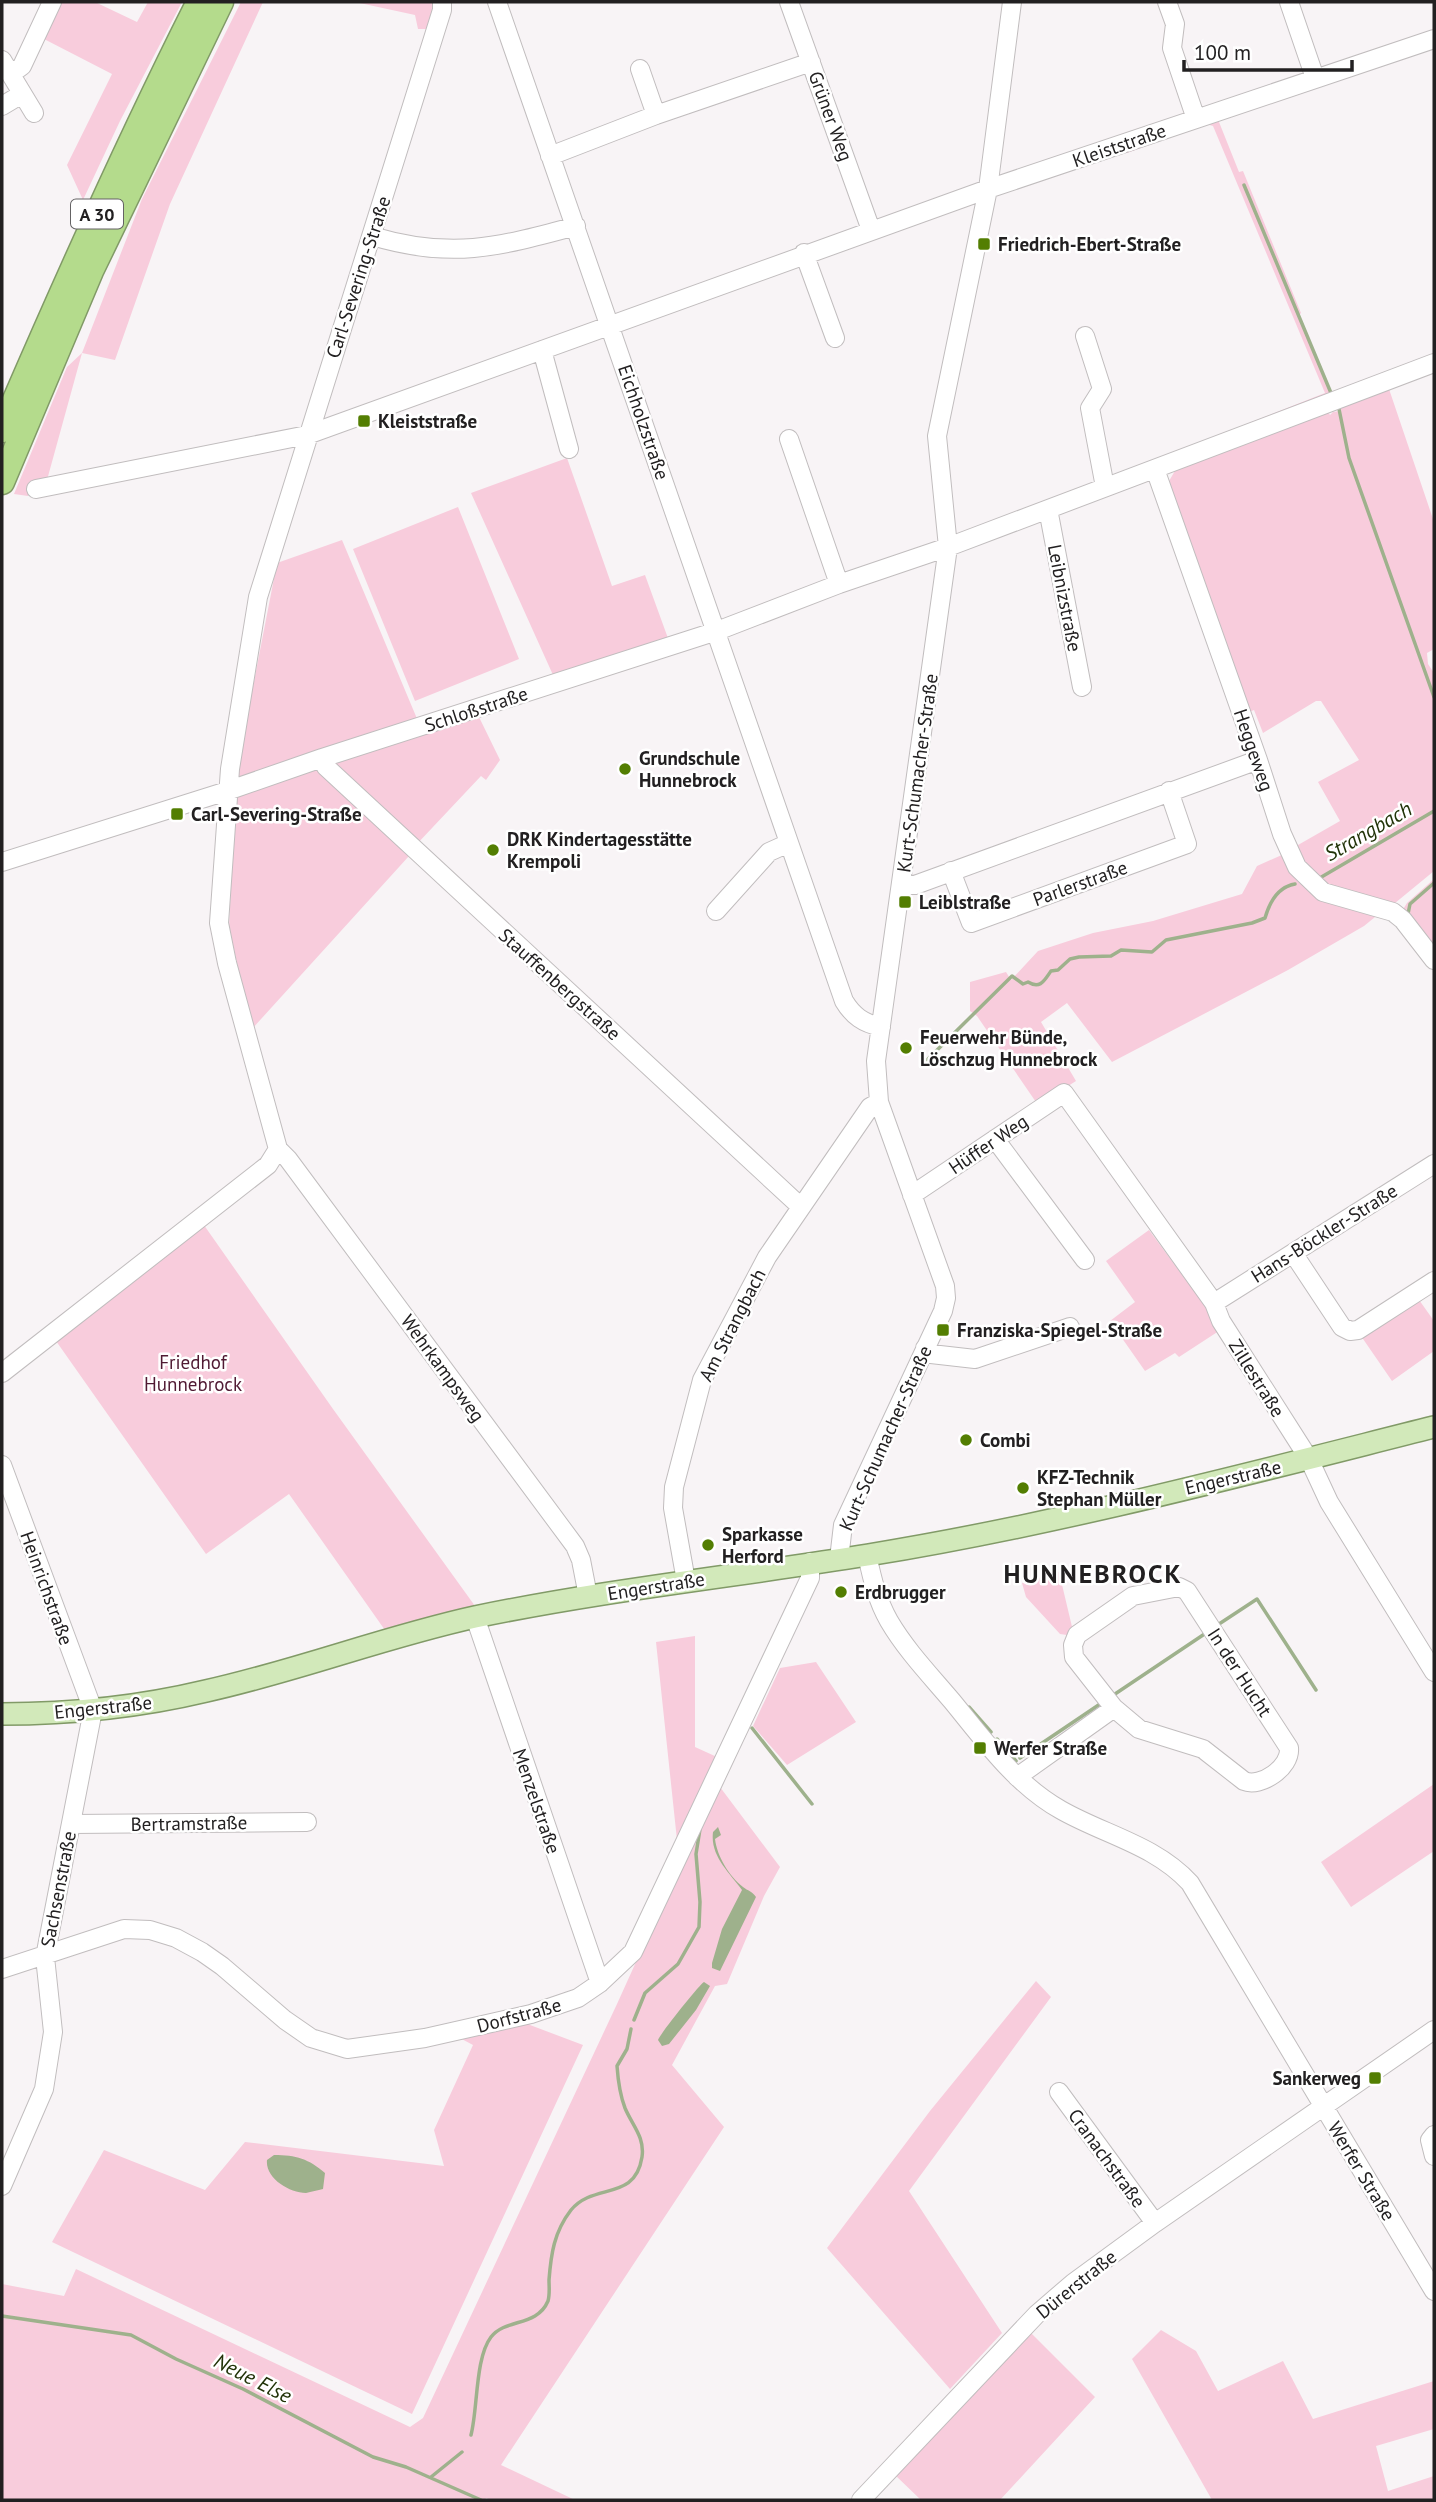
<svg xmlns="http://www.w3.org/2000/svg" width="1436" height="2502" viewBox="0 0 1436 2502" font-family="'PT Sans',sans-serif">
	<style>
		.green { fill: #f8ccdc }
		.water { fill: #9eb18c }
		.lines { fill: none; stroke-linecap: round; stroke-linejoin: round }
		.stream { stroke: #9eb18c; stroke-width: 3.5 }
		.minor-casing { stroke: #c1bdbe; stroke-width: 20 }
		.major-casing { stroke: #819a67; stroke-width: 24 }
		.highway-casing { stroke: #819a67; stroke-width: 27 }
		.minor { stroke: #fff; stroke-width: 18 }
		.major { stroke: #d2e9ba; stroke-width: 21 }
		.highway { stroke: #b4db8c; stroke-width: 24 }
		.poi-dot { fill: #537e02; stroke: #fff; stroke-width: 2.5 }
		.labels { text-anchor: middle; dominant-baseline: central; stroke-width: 5; stroke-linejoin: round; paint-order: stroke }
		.shield { fill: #fff; stroke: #646364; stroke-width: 2 }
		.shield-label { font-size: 18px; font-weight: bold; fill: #222021 }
		.street-label { font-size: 19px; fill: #222021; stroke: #fff }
		.poi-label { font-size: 19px; font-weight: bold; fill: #222021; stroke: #fff; text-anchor: start }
		.park-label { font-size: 19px; fill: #501a33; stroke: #fff }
		.water-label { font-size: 21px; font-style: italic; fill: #213308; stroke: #fff }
		.district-label { font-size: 26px; font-weight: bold; letter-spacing: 2px; fill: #222021; stroke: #fff }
	</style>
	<rect width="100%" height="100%" fill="#f8f4f6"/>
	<!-- green -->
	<path class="green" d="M 62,2 L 95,2 L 137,22 L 148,2 L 182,2 L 120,121 L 83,200 L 67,165 L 112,74 L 44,39 Z
		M 241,2 L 263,2 L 170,204 L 115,360 L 82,353 L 47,480 L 32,484 L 28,496 L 14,494 L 67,367 L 82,353 L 142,199 Z
		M 355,2 L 434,2 L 435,3 L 429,29 L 418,29 L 415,15 Z
		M 1217,117 L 1239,172 L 1243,171 L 1301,313 L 1299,315 L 1331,394 L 1221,436 L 1221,434 L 1325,393 L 1213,126 L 1206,124 L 1127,153 L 1125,149 Z
		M 1389,389 L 1434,522 L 1434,649 L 1427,653 L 1428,664 L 1434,673 L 1434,871 L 1389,908 C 1378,907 1368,903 1357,900 C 1323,890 1306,884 1291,849 L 1340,821 L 1318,782 L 1359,760 L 1321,701 L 1316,701 L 1263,733 L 1254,710 L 1244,714 L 1165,488 L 1176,469 L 1328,412 L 1330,415 L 1333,412 L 1340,411 L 1342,406 Z
		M 567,458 L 612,586 L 645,575 L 669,641 L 553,675 L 471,493 Z
		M 458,507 L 519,659 L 415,701 L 353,549 Z
		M 342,540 L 423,733 L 478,715 L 500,760 L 486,780 L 481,776 L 416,845 L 409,856 L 252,1029 L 229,928 L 236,774 L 277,563 Z
		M 1284,854 L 1294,869 L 1380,913 L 1364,926 L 1288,970 L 1112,1062 L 1067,1003 L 1041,1022 L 1076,1081 L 1038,1105 L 977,1016 L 970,1011 L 970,982 L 1006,972 L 1011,980 L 1038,951 L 1093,933 L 1153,921 L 1242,894 L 1257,866 Z
		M 1434,879 L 1434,956 L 1402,911 L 1407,903 Z
		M 199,1218 L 333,1409 L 475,1606 L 387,1633 L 289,1494 L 206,1554 L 49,1331 Z
		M 1149,1230 L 1222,1329 L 1179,1357 L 1175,1353 L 1145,1371 L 1110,1321 L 1135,1302 L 1106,1261 Z
		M 1417,1297 L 1434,1321 L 1434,1351 L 1392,1381 L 1361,1336 Z
		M 1059,1572 L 1073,1631 L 1067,1635 L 1060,1634 L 1026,1597 L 1022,1583 Z
		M 695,1636 L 695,1747 L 717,1757 L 677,1840 L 656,1642 Z
		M 816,1662 L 856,1722 L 787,1765 L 753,1726 L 780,1668 Z
		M 717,1783 L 780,1867 L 764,1896 L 727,1984 L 715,1986 L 672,2065 L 724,2127 L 501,2465 L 575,2500 L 491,2500 L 486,2498 L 485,2500 L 2,2500 L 2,2284 L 64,2296 L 76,2269 L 410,2427 L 423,2418 L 617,2004 Z
		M 1434,1784 L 1434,1851 L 1351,1907 L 1321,1862 Z
		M 1036,1981 L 1051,1997 L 909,2191 L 1002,2333 L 950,2389 L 827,2248 L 930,2111 Z
		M 515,2012 L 530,2025 L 583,2045 L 412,2414 L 52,2242 L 104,2150 L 205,2190 L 245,2142 L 444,2166 L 434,2130 L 473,2045 L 441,2028 Z
		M 1028,2330 L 1095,2397 L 1000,2500 L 921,2500 L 895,2475 Z
		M 1161,2330 L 1196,2351 L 1218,2391 L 1283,2361 L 1313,2419 L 1434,2381 L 1434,2429 L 1376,2446 L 1388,2491 L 1434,2476 L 1434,2500 L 1212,2500 L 1132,2359 Z"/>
	<!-- water -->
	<path class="water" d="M 718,1827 L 721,1835 L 715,1839 C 717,1856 729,1876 743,1887 C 748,1891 752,1891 756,1897 L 720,1971 L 712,1968 L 712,1963 L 722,1929 L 742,1890 C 729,1872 710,1856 713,1832 Z
		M 704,1982 L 710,1986 L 696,2010 L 669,2044 L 662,2046 L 658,2040 C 660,2034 699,1985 704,1982 Z
		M 274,2155 C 296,2155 309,2159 325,2173 L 323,2189 C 318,2190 311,2192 306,2193 C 289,2193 265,2178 267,2160 Z"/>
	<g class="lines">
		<!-- stream -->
		<path class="stream" d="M 1244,185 L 1331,393
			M 1339,409 L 1349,458 L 1434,697
			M 1318,879 L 1434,811
			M 1408,914 L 1410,904 L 1434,883
			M 926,1061 L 1012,976 L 1023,984 L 1028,982 C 1041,990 1045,979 1051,971 L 1058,970 L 1070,959 L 1079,957 L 1111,956 L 1121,950 L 1152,952 L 1166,940 L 1252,923 L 1265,918 C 1269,904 1277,887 1295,884
			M 1216,1626 L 1257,1599 L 1316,1690
			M 1115,1694 L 1206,1633
			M 969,1707 L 991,1732
			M 752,1728 L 812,1804
			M 997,1739 L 1016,1761
			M 1020,1758 L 1103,1702
			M 634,2020 L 645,1993 L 678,1964 L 699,1927 L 700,1902 L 696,1854 L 700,1829
			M 2,2316 L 131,2335 L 176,2359 L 243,2389 L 373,2457 L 406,2467 L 481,2500
			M 471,2435 C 478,2408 475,2358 491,2337 C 506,2318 537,2327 548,2301 C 550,2294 549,2287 549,2280 C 551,2254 554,2232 571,2210 C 594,2182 635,2202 642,2157 C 645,2137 632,2125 625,2108 C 620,2095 618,2080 617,2066 L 627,2049 L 631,2029
			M 431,2477 L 462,2452"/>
		<defs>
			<path id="minor" d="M 497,2 L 844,1001 C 853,1016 863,1023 881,1027
				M 789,2 L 871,230
				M 1167,2 L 1175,24 L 1172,48 L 1196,119
				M 1289,2 L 1315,78
				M 2,60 L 34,113
				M 640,69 L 656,115
				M 11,74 L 22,66 L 52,2
				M 2,106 L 22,94
				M 550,156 L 656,115 L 811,62
				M 372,236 C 452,260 498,247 576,226
				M 804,253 L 835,338
				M 1085,336 L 1102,389 L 1090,408 L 1105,487
				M 542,350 L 569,449
				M 789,439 L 839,584
				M 1155,469 L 1258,760 L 1282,834 L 1297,867 L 1323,892 L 1393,912 L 1403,920 L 1434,960
				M 36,489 L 307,435 L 988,189 L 1434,39
				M 1048,509 L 1082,687
				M 322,758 L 326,767 L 801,1207
				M 2,862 L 227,791 L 322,758 L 717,631 L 839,584 L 948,547 L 1434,363
				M 951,871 L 971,923 L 1187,844 L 1169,791
				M 901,884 L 915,885 L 1258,760
				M 716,911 L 769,852 L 789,843
				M 995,1139 L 1085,1260
				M 278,1149 L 288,1159 L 575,1546 L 581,1560 L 588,1596
				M 912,1195 L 1064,1093 L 1214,1303 L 1221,1321 L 1309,1459 L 1329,1502 L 1434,1672
				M 1293,1253 L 1342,1327 L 1350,1331 L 1358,1330 L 1434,1281
				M 1214,1303 L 1434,1164
				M 925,1348 L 931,1354 L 975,1359 L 1070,1327
				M 2,1373 L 268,1165 L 278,1149 L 227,963 L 219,923 L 230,769 L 258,597 L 442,10 L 442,2
				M 2,1465 L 93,1710 L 45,1957 L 53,2032 L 44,2089 L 2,2186
				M 867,1555 C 872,1578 877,1600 889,1621 C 906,1650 930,1675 952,1701 C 984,1740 1016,1785 1061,1810 C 1105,1835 1155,1845 1190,1883 L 1434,2291
				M 839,1559 L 843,1525 L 943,1311 L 946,1298 L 945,1286 L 879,1102 L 876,1061 L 948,547 L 937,436 L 988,189 L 1012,2
				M 686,1581 L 673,1508 L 674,1487 L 702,1380 L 767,1257 L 870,1107 L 879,1102
				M 1179,1587 L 1187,1591 L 1289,1748 C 1291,1767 1261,1788 1244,1781 L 1203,1749 L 1139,1729 L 1114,1708 L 1074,1657 L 1073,1645 L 1077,1635 L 1133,1596 Z
				M 475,1617 L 600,1983
				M 1017,1777 L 1114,1708
				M 71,1824 L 307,1822
				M 2,1969 L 124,1929 L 150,1930 L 176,1938 L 202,1952 L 222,1966 L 285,2020 L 311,2038 L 347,2049 L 425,2038 L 531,2014 L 578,1998 L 600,1983 L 633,1952 L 810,1578 L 810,1562
				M 1059,2092 L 1155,2223
				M 1434,2135 L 1430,2140 L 1434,2156
				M 861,2500 L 1037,2314 L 1073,2283 L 1155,2223 L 1434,2030"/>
			<path id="major" d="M 2,1714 C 71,1714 139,1707 206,1691 C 297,1671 384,1637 475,1617 C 605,1590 737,1576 868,1555 C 1059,1524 1247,1474 1434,1427"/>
			<path id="highway" d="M 2,430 C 64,286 128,142 199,2
				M 2,482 L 91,271 L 221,2"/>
		</defs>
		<!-- minor casing -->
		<use href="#minor" class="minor-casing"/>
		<!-- major casing -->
		<use href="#major" class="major-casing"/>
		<!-- highway casing -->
		<use href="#highway" class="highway-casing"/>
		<!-- minor -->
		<use href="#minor" class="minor"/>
		<!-- major -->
		<use href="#major" class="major"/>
		<!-- highway -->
		<use href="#highway" class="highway"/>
	</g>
	<!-- markers -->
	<g class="poi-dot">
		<rect x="977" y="237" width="14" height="14" rx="3.5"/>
		<rect x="357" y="414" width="14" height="14" rx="3.5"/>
		<circle cx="625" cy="769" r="7"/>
		<rect x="170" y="807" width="14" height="14" rx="3.5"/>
		<circle cx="493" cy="850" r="7"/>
		<rect x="898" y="895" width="14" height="14" rx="3.5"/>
		<circle cx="906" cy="1048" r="7"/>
		<rect x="936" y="1323" width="14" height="14" rx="3.5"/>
		<circle cx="966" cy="1440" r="7"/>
		<circle cx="1023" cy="1488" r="7"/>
		<circle cx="708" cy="1545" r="7"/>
		<circle cx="841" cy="1592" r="7"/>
		<rect x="973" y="1741" width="14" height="14" rx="3.5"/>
		<rect x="1368" y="2071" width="14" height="14" rx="3.5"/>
	</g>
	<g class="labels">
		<!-- shield labels -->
		<rect class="shield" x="71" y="199.5" width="52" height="29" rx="5"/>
		<g class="shield-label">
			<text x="97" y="214">A 30</text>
		</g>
		<!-- street labels -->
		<g class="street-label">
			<text transform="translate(831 116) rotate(70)">Grüner Weg</text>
			<text transform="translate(1119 145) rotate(-19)">Kleiststraße</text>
			<text transform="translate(358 277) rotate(-72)">Carl-Severing-Straße</text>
			<text transform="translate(644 422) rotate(71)">Eichholzstraße</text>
			<text transform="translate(1065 598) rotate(79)">Leibnizstraße</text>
			<text transform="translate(476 709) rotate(-18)">Schloßstraße</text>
			<text transform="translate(1254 750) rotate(71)">Heggeweg</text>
			<text transform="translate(917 773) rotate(-82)">Kurt-Schumacher-Straße</text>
			<text transform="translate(1080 883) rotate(-20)">Parlerstraße</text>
			<text transform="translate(560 984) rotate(42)">Stauffenbergstraße</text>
			<text transform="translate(988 1144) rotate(-34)">Hüffer Weg</text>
			<text transform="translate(1324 1233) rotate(-32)">Hans-Böckler-Straße</text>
			<text transform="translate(732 1325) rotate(-63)">Am Strangbach</text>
			<text transform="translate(443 1368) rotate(54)">Wehrkampsweg</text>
			<text transform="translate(1257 1378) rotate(58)">Zillestraße</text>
			<text transform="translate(885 1438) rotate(-66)">Kurt-Schumacher-Straße</text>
			<text transform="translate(1233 1477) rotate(-13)">Engerstraße</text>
			<text transform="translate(656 1586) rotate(-9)">Engerstraße</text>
			<text transform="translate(47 1588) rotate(70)">Heinrichstraße</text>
			<text transform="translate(1240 1672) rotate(57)">In der Hucht</text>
			<text transform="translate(103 1707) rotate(-6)">Engerstraße</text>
			<text transform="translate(537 1801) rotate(71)">Menzelstraße</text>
			<text transform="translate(189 1823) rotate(-1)">Bertramstraße</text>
			<text transform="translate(58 1889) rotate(-79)">Sachsenstraße</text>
			<text transform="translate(519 2015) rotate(-15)">Dorfstraße</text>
			<text transform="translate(1107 2158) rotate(54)">Cranachstraße</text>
			<text transform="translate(1362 2171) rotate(59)">Werfer Straße</text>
			<text transform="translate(1076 2284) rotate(-39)">Dürerstraße</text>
		</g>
		<!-- poi labels -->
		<g class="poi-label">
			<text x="998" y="244">Friedrich-Ebert-Straße</text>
			<text x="378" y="421">Kleiststraße</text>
			<text x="639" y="758">Grundschule<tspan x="639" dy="22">Hunnebrock</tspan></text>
			<text x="191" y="814">Carl-Severing-Straße</text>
			<text x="507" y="839">DRK Kindertagesstätte<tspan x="507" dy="22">Krempoli</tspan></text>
			<text x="919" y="902">Leiblstraße</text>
			<text x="920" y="1037">Feuerwehr Bünde,<tspan x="920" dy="22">Löschzug Hunnebrock</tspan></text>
			<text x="957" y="1330">Franziska-Spiegel-Straße</text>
			<text x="980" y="1440">Combi</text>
			<text x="1037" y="1477">KFZ-Technik<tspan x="1037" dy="22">Stephan Müller</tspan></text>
			<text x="722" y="1534">Sparkasse<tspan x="722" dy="22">Herford</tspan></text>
			<text x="855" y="1592">Erdbrugger</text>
			<text x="994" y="1748">Werfer Straße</text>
			<text x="1361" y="2078" text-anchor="end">Sankerweg</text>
		</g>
		<!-- park labels -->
		<g class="park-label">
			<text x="193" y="1362">Friedhof<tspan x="193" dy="22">Hunnebrock</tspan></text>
		</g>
		<!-- water labels -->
		<g class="water-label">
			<text transform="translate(1368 831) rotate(-30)">Strangbach</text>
			<text transform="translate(253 2378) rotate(27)">Neue Else</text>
		</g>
		<!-- district labels -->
		<g class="district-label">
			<text x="1093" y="1573">HUNNEBROCK</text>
		</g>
	</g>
	<!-- border -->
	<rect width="1436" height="2502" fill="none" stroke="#222021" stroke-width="7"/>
	<!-- scale -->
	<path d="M1184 60v10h168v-10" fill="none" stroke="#222021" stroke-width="3.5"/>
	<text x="1194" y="60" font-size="21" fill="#222021" stroke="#ffffff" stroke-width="5" paint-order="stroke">100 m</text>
</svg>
